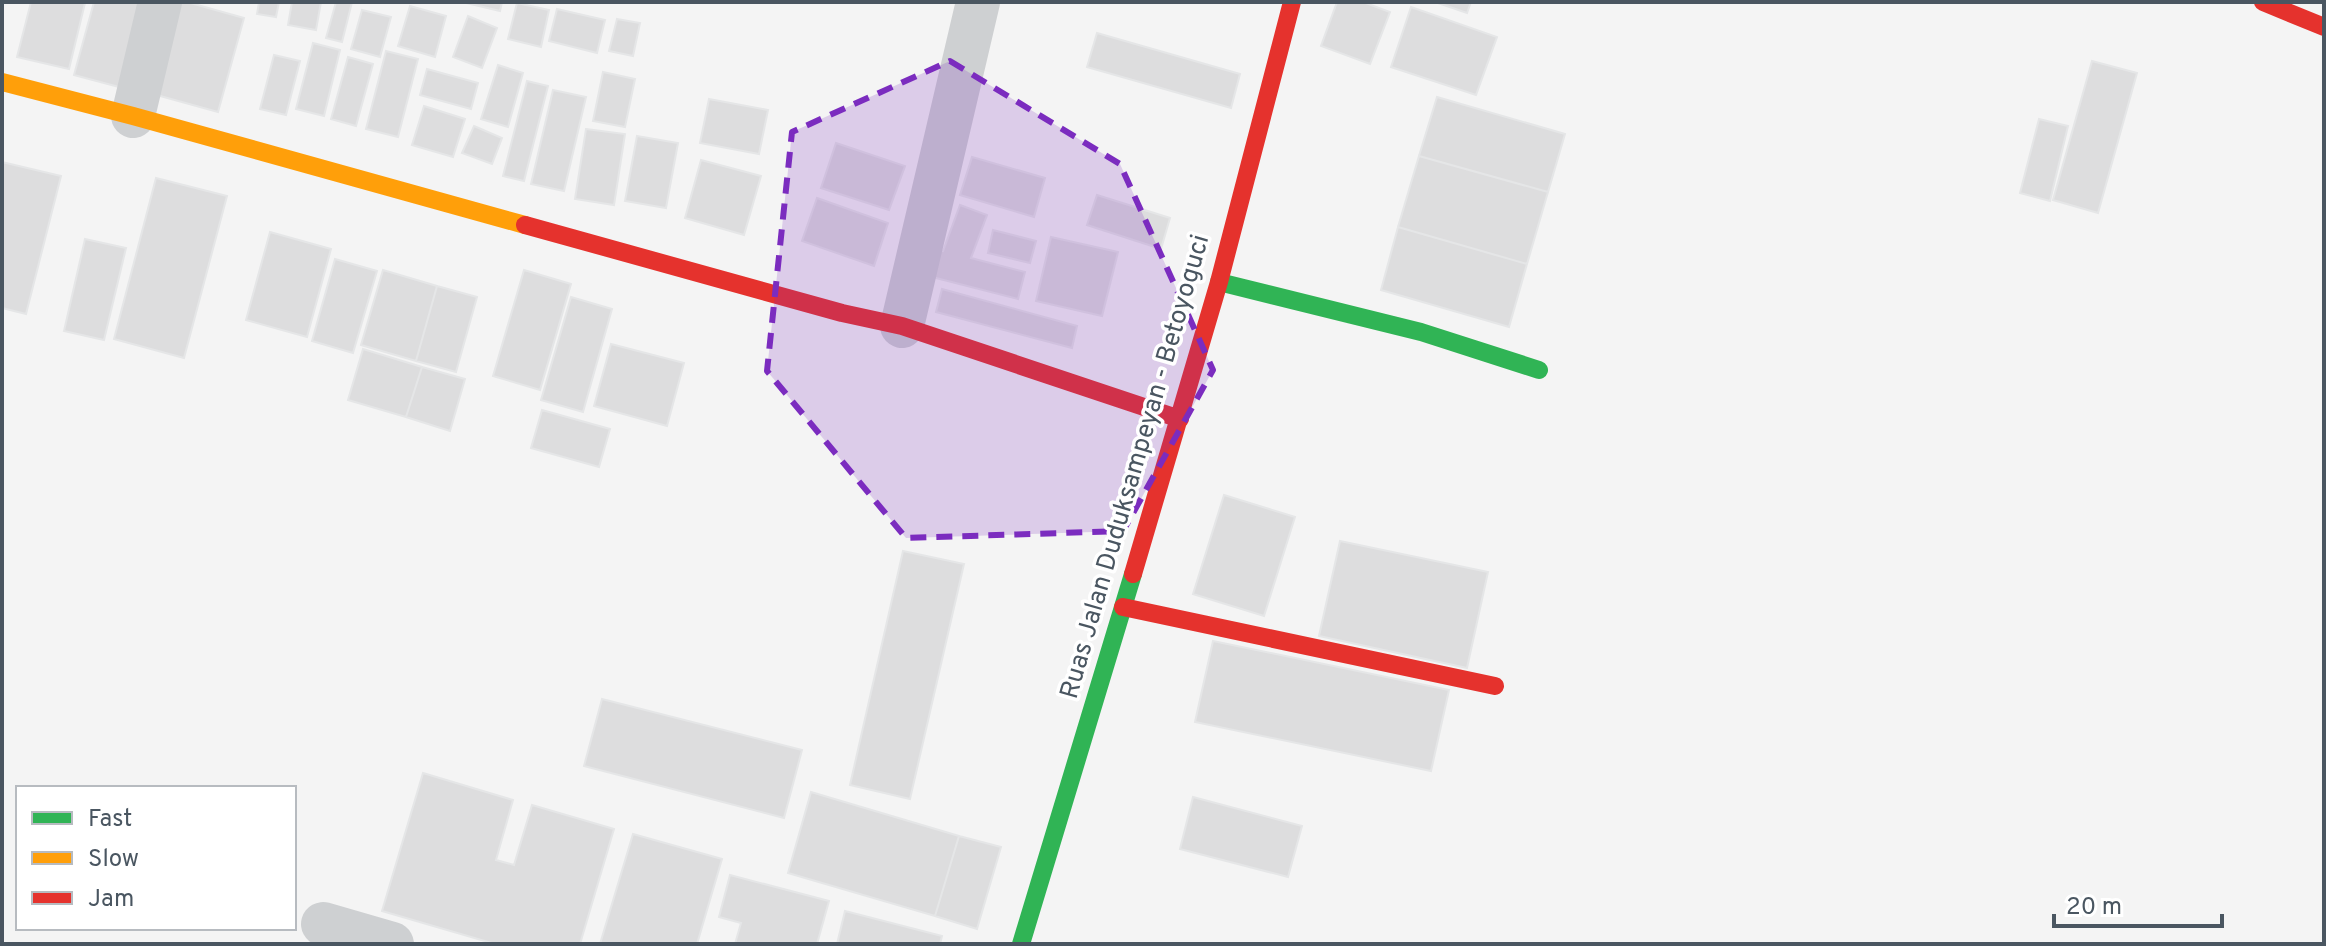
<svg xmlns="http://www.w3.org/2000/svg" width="2326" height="946" viewBox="0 0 2326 946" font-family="Overpass,sans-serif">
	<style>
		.building { fill: #ddddde; stroke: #e5e6e7; stroke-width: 2 }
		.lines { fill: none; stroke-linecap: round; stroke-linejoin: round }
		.street { stroke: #ced0d2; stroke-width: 44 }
		.fast { stroke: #30b455; stroke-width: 18 }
		.slow { stroke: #ff9f0a; stroke-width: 18 }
		.jam { stroke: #e5322d; stroke-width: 18 }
		.marked { fill: #7b2cbf; fill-opacity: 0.2; stroke: #7b2cbf; stroke-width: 6; stroke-dasharray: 16 10; stroke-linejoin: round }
		.labels { text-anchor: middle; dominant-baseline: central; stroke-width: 7; stroke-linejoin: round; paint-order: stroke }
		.street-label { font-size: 26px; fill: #4a5661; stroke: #fff }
	</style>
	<rect width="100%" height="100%" fill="#f4f4f4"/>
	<!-- building -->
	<path class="building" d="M 31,2 L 85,3 L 69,69 L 17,57 Z
		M 94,2 L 143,2 L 119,87 L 74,75 Z
		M 178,2 L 187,2 L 244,18 L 218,112 L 153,94 Z
		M 259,2 L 279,2 L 276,17 L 257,14 Z
		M 292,2 L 321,2 L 316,30 L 288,25 Z
		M 336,2 L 352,2 L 342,42 L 326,38 Z
		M 462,2 L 502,2 L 500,11 Z
		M 1337,2 L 1363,2 L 1390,12 L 1370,64 L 1321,46 Z
		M 1435,2 L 1471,2 L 1467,13 Z
		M 517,3 L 549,10 L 541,47 L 508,39 Z
		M 410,6 L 446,16 L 435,57 L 398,46 Z
		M 1411,7 L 1497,37 L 1476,95 L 1391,67 Z
		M 557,9 L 605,20 L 597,53 L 549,41 Z
		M 362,10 L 391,17 L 380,57 L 351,49 Z
		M 468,16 L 497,28 L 482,68 L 453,57 Z
		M 617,19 L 640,23 L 633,56 L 609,51 Z
		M 1097,33 L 1240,74 L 1231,108 L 1087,67 Z
		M 313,43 L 340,50 L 324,116 L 296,109 Z
		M 386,51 L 418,59 L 398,137 L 366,129 Z
		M 274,55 L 300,61 L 286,115 L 260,109 Z
		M 348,57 L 373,64 L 356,126 L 331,119 Z
		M 2092,61 L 2137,73 L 2098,213 L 2053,200 Z
		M 498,65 L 523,73 L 508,127 L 481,119 Z
		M 427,69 L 478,83 L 471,109 L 420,95 Z
		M 603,72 L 635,79 L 625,127 L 593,121 Z
		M 527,81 L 548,86 L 524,181 L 503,176 Z
		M 553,90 L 586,97 L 564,191 L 531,184 Z
		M 1437,97 L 1565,134 L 1548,192 L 1419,156 Z
		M 709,99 L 768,110 L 759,154 L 700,143 Z
		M 424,106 L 465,119 L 453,157 L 412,145 Z
		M 2039,119 L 2068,126 L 2050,201 L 2020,193 Z
		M 474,126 L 502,138 L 492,164 L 462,153 Z
		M 586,129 L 625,134 L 614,205 L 575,199 Z
		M 637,136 L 678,143 L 666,208 L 625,201 Z
		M 836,143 L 905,166 L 889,210 L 821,188 Z
		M 1419,156 L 1548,192 L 1527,264 L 1398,227 Z
		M 972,157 L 1045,178 L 1034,217 L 960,195 Z
		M 701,160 L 761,176 L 744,235 L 685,218 Z
		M 2,162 L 61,176 L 26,314 L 2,308 Z
		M 156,178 L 227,196 L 184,358 L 114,339 Z
		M 1097,195 L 1170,218 L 1161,249 L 1087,225 Z
		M 817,198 L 888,223 L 874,266 L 802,241 Z
		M 960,205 L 987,215 L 971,258 L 1025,272 L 1018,299 L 932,277 L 939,250 L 943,251 Z
		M 1398,227 L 1527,264 L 1509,327 L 1381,290 Z
		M 993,230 L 1036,241 L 1030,263 L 988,253 Z
		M 270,232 L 331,249 L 307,337 L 246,320 Z
		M 1051,237 L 1118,252 L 1102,316 L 1036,301 Z
		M 85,239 L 126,248 L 104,340 L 64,331 Z
		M 335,259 L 377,271 L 353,353 L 312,341 Z
		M 383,270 L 437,286 L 416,361 L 361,345 Z
		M 524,270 L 571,284 L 540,390 L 493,376 Z
		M 437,286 L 477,297 L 456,372 L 416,361 Z
		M 942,289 L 1077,326 L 1072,348 L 936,312 Z
		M 571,297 L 612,309 L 583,412 L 541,400 Z
		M 611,344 L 684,363 L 667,426 L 594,406 Z
		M 363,349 L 422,367 L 406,417 L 348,400 Z
		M 422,367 L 465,379 L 450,431 L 406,417 Z
		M 542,410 L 610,429 L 599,467 L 531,448 Z
		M 1224,495 L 1295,517 L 1264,616 L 1193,594 Z
		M 1340,541 L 1488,572 L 1467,668 L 1319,636 Z
		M 903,551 L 964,564 L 910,799 L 850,785 Z
		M 1213,641 L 1449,690 L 1431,771 L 1195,722 Z
		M 602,699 L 802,750 L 784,818 L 584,766 Z
		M 423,773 L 513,800 L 496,860 L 514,865 L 532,805 L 614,829 L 580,944 L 495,944 L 382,911 Z
		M 811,792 L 959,836 L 935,916 L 788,873 Z
		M 1193,797 L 1302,826 L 1288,877 L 1180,849 Z
		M 633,834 L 722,859 L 697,944 L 600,944 Z
		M 959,836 L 1001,847 L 977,929 L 935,916 Z
		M 730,875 L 829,901 L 817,944 L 735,944 L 741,923 L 719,917 Z
		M 845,911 L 942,936 L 940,944 L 837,944 Z"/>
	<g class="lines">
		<!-- street -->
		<path class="street" d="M 133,116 L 160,2
			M 902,326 L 978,2
			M 323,924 L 392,944"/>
		<!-- fast -->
		<path class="fast" d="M 1219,282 L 1421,332 L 1539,370
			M 1021,944 L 1133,574"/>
		<!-- slow -->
		<path class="slow" d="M 2,82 L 133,116 L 525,225"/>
		<!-- jam -->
		<path class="jam" d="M 2263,2 L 2324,27
			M 525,225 L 842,313 L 902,326 L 1180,419
			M 1133,574 L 1219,282 L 1292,2
			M 1123,607 L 1495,686"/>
	</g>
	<!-- marked area -->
	<path class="marked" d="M 950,61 L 1120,164 L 1213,370 L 1123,531 L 906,538 L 767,371 L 792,132 Z"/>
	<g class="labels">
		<!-- street labels -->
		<g class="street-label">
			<text transform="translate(1136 467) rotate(-74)">Ruas Jalan Duduksampeyan - Betoyoguci</text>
		</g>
	</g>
	<!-- border -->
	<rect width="2326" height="946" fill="none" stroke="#4a5661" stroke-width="8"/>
	<!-- legend -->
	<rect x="16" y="786" width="280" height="144" fill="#ffffff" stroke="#b7bbc0" stroke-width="2"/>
	<rect x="32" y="812" width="40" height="12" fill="#30b455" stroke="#b7bbc0" stroke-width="2"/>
	<text x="88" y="826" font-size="24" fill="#4a5661">Fast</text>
	<rect x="32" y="852" width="40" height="12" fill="#ff9f0a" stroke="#b7bbc0" stroke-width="2"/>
	<text x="88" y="866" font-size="24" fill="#4a5661">Slow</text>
	<rect x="32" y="892" width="40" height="12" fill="#e5322d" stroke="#b7bbc0" stroke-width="2"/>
	<text x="88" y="906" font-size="24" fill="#4a5661">Jam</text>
	<!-- scale -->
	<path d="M2054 914v12h168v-12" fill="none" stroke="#4a5661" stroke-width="4"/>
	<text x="2066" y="914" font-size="24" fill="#4a5661" stroke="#ffffff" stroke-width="6" paint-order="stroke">20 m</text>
</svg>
